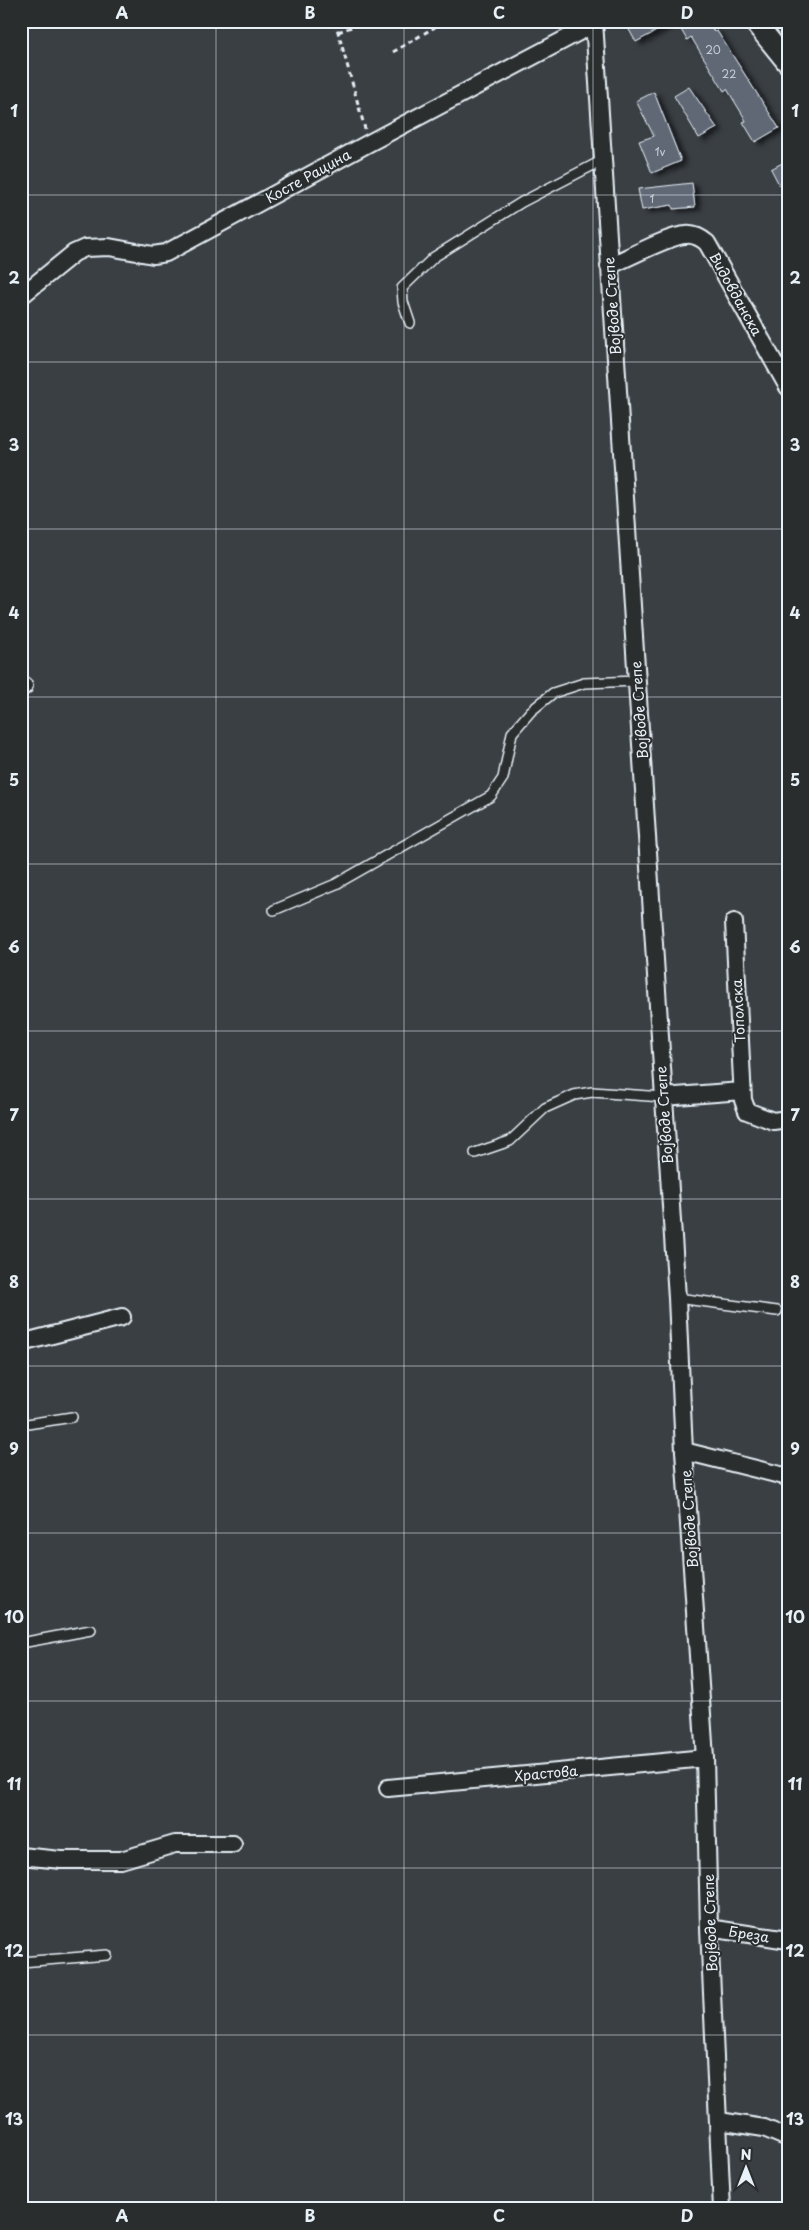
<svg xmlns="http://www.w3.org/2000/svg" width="809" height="2230" viewBox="0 0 809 2230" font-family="'Playpen Sans',sans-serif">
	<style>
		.building { fill: #606876; stroke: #e8f1f8; filter: url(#shadow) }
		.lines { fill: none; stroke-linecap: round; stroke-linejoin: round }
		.service-casing { stroke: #e8f1f8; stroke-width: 12 }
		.minor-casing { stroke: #e8f1f8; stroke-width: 20 }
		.tertiary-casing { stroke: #e8f1f8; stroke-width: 24 }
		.path { stroke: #e8f1f8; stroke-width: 3; stroke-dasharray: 5 4; stroke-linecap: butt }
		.service { stroke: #2a2d2e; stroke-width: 9 }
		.minor { stroke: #2a2d2e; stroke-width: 16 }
		.tertiary { stroke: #2a2d2e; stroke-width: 20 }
		.grid { fill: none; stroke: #e8f1f8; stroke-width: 1; stroke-opacity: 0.55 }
		.labels { text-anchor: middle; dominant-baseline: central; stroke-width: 4; stroke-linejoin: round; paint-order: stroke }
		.number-label { font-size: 11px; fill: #c6cfd8 }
		.street-label { font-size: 14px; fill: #e8f1f8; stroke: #2a2d2e }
		.neatline { fill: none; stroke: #e8f1f8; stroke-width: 2 }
		.grid-label { font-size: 16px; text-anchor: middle; font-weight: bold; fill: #e8f1f8 }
	</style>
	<defs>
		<filter id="shadow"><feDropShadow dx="5.5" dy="3" stdDeviation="2.5" flood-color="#0009"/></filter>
	</defs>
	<rect width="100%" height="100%" fill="#3a3f44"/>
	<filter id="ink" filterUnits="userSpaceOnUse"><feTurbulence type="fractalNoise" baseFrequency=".02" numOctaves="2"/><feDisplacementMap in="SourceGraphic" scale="10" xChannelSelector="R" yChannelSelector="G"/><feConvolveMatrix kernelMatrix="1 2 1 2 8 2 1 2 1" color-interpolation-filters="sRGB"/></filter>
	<g filter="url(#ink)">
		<!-- building -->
		<path class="building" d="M 624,21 L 675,21 L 636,42 Z
			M 676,21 L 708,21 L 714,32 L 717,31 L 779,128 L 755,142 L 743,122 L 746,121 L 744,117 L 727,89 L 724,91 L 691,37 L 687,40 Z
			M 689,87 L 717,128 L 699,138 L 674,96 Z
			M 654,92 L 681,161 L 652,173 L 639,141 L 654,136 L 636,101 Z
			M 788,160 L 788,202 L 771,169 Z
			M 692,183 L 695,207 L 673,209 L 672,205 L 642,210 L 638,189 Z"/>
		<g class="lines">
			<defs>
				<path id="service" d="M 410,323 L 403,302 L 402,288 L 434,257 L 522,202 L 603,160
					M 274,910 L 336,884 L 491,796 L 503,778 L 512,733 L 531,711 L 553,693 L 584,683 L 637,681
					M 475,1153 L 510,1141 L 545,1108 L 574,1095 L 592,1092 L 663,1097
					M 677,1298 L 777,1311
					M 21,1425 L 72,1417
					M 21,1643 L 91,1630
					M 21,1962 L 107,1955"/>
				<path id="minor" d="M 594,21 L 677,1298 L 684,1451 L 705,1758 L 709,1928 L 722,2209
					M 609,266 C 626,259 670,235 686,235 C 694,234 701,238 707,243 L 788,387
					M 21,296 L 74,253 L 85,248 L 109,247 L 153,255 L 166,253 L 369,143 L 594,24
					M 21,688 L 24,686
					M 734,922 L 743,1100 L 747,1111 L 773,1121 L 788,1119
					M 663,1097 L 742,1091
					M 21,1343 L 122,1317
					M 684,1451 L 788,1477
					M 388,1788 L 705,1758
					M 21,1856 L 61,1860 L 121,1860 L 175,1844 L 233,1844
					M 709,1928 L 788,1940
					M 719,2121 L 764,2128 L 788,2138"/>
				<path id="tertiary" d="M 754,21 L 788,63"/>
			</defs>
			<!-- service casing -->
			<use href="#service" class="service-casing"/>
			<!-- minor casing -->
			<use href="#minor" class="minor-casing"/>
			<!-- tertiary casing -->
			<use href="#tertiary" class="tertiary-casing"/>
			<!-- path -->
			<path class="path" d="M 335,21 L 365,129
				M 338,32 L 368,21
				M 393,52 L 445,21"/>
			<!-- service -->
			<use href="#service" class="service"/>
			<!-- minor -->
			<use href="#minor" class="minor"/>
			<!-- tertiary -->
			<use href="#tertiary" class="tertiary"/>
		</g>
	</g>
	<!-- grid -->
	<path class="grid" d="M 216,21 L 216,2209M 404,21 L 404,2209M 593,21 L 593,2209M 21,195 L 788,195M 21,362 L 788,362M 21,529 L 788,529M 21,697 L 788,697M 21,864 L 788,864M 21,1031 L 788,1031M 21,1199 L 788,1199M 21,1366 L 788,1366M 21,1533 L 788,1533M 21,1701 L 788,1701M 21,1868 L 788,1868M 21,2035 L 788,2035"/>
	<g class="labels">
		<!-- number labels -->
		<g class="number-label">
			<text x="713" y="49">20</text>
			<text x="729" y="73">22</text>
			<text x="660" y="151">1v</text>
			<text x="652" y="198">1</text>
		</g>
		<!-- street labels -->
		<g class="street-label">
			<text transform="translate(308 176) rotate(-29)">Косте Рацина</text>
			<text transform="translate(736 294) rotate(61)">Видовданска</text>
			<text transform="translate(612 306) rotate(-94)">Војводе Степе</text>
			<text transform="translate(639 710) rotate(-94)">Војводе Степе</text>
			<text transform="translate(738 1011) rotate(-93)">Тополска</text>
			<text transform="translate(664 1115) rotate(-94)">Војводе Степе</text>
			<text transform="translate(689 1519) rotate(-94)">Војводе Степе</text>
			<text transform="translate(546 1773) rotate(-5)">Храстова</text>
			<text transform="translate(710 1923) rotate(-92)">Војводе Степе</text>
			<text transform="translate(749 1934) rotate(9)">Бреза</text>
		</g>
	</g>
	<!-- margin -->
	<rect width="809" height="2230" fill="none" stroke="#2a2d2e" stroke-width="55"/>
	<!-- north arrow -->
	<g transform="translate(746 2168)" stroke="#2a2d2e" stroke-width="4" paint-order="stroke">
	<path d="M0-4L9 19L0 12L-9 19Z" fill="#e8f1f8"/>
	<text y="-8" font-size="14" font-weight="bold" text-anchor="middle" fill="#e8f1f8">N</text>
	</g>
	<rect x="28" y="28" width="754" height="2174" class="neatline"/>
	<g class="grid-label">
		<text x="122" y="19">A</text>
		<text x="310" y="19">B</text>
		<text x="499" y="19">C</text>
		<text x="687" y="19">D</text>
		<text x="14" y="117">1</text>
		<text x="795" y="117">1</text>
		<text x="14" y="284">2</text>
		<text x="795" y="284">2</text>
		<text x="14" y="451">3</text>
		<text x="795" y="451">3</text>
		<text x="14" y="619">4</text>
		<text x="795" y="619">4</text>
		<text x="14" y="786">5</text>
		<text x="795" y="786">5</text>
		<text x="14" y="953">6</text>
		<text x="795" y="953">6</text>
		<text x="14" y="1121">7</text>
		<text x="795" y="1121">7</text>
		<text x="14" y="1288">8</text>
		<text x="795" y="1288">8</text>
		<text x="14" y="1455">9</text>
		<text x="795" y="1455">9</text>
		<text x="14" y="1623">10</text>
		<text x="795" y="1623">10</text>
		<text x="14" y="1790">11</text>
		<text x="795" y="1790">11</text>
		<text x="14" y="1957">12</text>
		<text x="795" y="1957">12</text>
		<text x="14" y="2125">13</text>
		<text x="795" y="2125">13</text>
		<text x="122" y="2222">A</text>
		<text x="310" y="2222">B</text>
		<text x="499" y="2222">C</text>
		<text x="687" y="2222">D</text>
	</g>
</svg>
